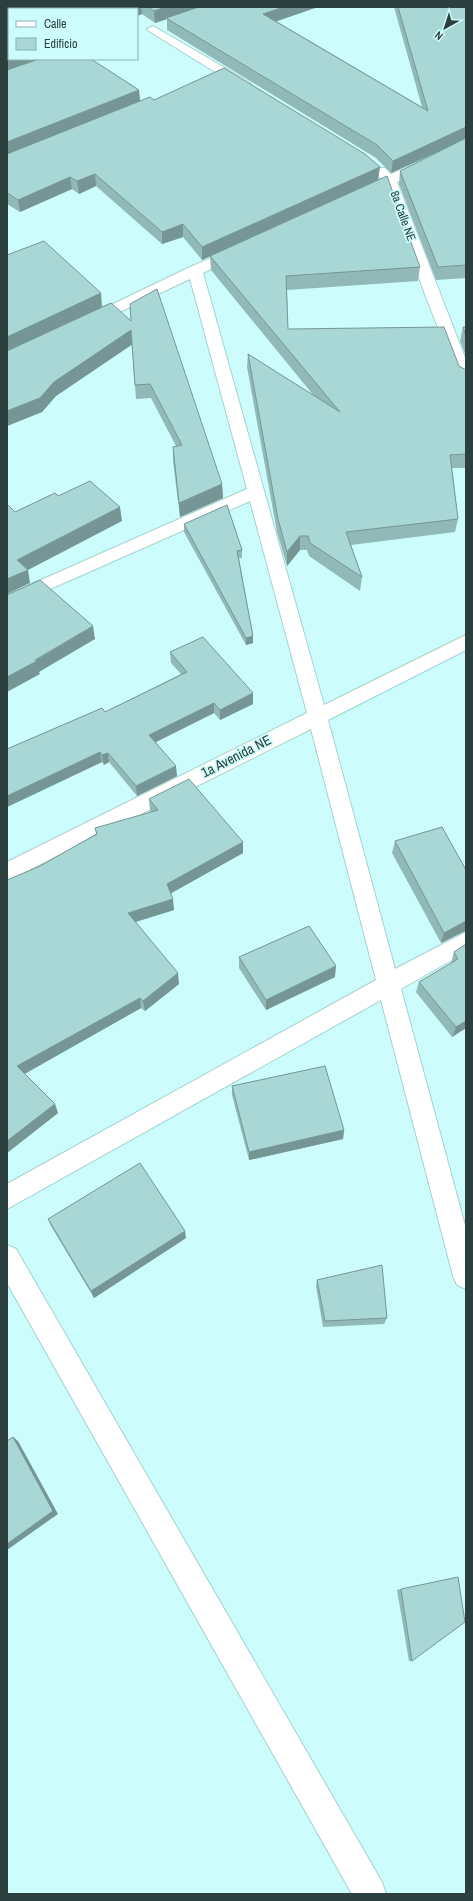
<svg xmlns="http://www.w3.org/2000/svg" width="473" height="1901" viewBox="0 0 473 1901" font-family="'Archivo Narrow',sans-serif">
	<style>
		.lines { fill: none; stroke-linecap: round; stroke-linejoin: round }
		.minor-casing { stroke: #a3d2d0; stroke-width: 2 }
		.minor { fill: #fff; fill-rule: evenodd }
		.wall { fill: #90b9b8 }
		.shaded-wall { fill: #769696 }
		.building { fill: #a8d7d6; stroke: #769696 }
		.labels { text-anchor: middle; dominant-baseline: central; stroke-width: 3.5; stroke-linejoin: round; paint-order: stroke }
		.far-street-label { font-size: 12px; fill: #2c3f3f; stroke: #ccfcfb }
		.street-label { font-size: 14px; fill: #2c3f3f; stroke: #ccfcfb }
	</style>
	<rect width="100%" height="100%" fill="#ccfcfb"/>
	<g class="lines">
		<defs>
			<path id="minor" d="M 153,26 L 249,82 L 251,85 L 249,88 L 241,88 L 149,31 L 147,29 Z
				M 466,139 L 466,148 L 397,182 L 466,360 L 466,384 L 461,382 L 458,379 L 426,297 L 386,187 L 366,197 L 356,197 L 354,194 L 356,191 L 381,179 L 373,171 L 375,168 L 385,168 L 391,174 Z
				M 237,247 L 242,248 L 244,251 L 242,254 L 203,273 L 324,705 L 466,635 L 466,650 L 328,720 L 395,969 L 466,932 L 466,952 L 401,989 L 466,1229 L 466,1289 L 457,1285 L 453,1276 L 381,1000 L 7,1209 L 7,1184 L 376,980 L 311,729 L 7,881 L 7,862 L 307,713 L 250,501 L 7,608 L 7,595 L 247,489 L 190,279 L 94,324 L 84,324 L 82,321 L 84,318 L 190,267 Z
				M 7,1245 L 16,1249 L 382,1882 L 386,1894 L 352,1894 L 7,1283 Z"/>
		</defs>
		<!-- minor casing -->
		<use href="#minor" class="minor-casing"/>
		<!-- minor -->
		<use href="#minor" class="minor"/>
	</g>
	<!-- wall -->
	<path class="wall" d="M 7,7 L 318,7 L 276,21 L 422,107 L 394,7 L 466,7 L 466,278 L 436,280 L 399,184 L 400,171 L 457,143 L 391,173 L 376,158 L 167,30 L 167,19 L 155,23 L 142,14 L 137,16 L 137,9 L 9,59 L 139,90 L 140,101 L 154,100 L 378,180 L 202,260 L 183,237 L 162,244 L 96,186 L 79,194 L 72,189 L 20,212 L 7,204 Z
		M 7,255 L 102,307 L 111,303 L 222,484 L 223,498 L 180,517 L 173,461 L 173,447 L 176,446 L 151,398 L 136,399 L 132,344 L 56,396 L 42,412 L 7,426 Z
		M 210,256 L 420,267 L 418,281 L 287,290 L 288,329 L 459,366 L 466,370 L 466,468 L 452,468 L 458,519 L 455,532 L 351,545 L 362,577 L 360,591 L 309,556 L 307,550 L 300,550 L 287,566 L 277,532 L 247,367 L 248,354 L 314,396 L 211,270 Z
		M 463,327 L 466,327 L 466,356 L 460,341 Z
		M 184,524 L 242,550 L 242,558 L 239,558 L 253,636 L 253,643 L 246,645 L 184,532 Z
		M 170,652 L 253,704 L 220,720 L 214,713 L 156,742 L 177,776 L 137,796 L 109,762 L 104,765 L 102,762 L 7,807 L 7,749 L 105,712 L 181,674 L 171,663 Z
		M 149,799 L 243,853 L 171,893 L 174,910 L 135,922 L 179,984 L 145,1011 L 141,1008 L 24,1074 L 55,1104 L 58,1113 L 7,1153 L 38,867 L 96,834 L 95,828 L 151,812 L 150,811 Z
		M 395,841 L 466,870 L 466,931 L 465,931 L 441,943 L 392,853 Z
		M 466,944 L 466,1028 L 452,1037 L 416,992 L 419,982 L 451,963 L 454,952 Z
		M 239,957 L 335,977 L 266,1010 L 239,968 Z
		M 232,1086 L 344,1130 L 343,1139 L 249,1160 L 232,1095 Z
		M 48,1219 L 186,1238 L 94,1298 L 51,1226 Z
		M 317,1280 L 387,1318 L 384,1324 L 323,1327 L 316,1286 Z
		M 401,1589 L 412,1661 L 409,1661 L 397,1590 Z"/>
	<!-- shaded-wall -->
	<path class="shaded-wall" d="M 127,7 L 141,7 L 142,14 L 137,16 L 137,9 L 121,9 Z
		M 166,7 L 203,7 L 166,18 L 167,19 L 155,23 L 154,11 Z
		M 284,7 L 318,7 L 263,26 L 263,14 Z
		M 9,58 L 9,59 L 45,59 L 7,72 L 7,59 Z
		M 139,90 L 140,102 L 7,155 L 7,142 Z
		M 466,127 L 466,139 L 391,173 L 393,161 Z
		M 380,167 L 378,180 L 202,260 L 202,247 Z
		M 95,174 L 96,186 L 79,194 L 77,181 Z
		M 70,177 L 72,189 L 20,212 L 18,200 Z
		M 183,224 L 183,237 L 162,244 L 162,232 Z
		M 101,293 L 102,307 L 7,352 L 7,337 Z
		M 131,330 L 133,344 L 56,396 L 42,412 L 7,426 L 7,411 L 54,382 Z
		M 222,484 L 223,498 L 180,517 L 179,503 Z
		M 120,507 L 122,521 L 28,570 L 30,583 L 7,594 L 7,579 L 17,560 Z
		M 300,536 L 300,550 L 287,566 L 287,552 Z
		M 93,626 L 95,639 L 39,672 L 40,674 L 7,692 L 7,677 Z
		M 253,636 L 253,643 L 246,645 L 246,638 Z
		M 253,693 L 253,704 L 220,720 L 220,710 Z
		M 214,703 L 214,713 L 150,745 L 149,735 Z
		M 100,752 L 102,762 L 7,807 L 7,796 Z
		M 108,753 L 109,762 L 104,765 L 102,755 Z
		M 176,766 L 177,776 L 137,796 L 136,786 Z
		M 243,842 L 243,853 L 168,895 L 167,884 Z
		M 173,899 L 174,910 L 129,924 L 128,913 Z
		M 466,921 L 466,929 L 465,931 L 441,943 L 444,933 Z
		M 336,966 L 335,977 L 266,1010 L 266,1000 Z
		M 178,973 L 179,984 L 145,1011 L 143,1001 Z
		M 140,998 L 141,1008 L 21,1076 L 17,1066 Z
		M 466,1021 L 466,1028 L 452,1037 L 456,1027 Z
		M 55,1104 L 58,1113 L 7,1153 L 7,1141 Z
		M 344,1130 L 343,1139 L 249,1160 L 249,1152 Z
		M 185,1231 L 186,1238 L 94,1298 L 91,1291 Z
		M 13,1437 L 18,1441 L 58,1514 L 7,1550 Z"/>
	<!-- building -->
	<path class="building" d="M 7,7 L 127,7 L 121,9 L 9,9 L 9,58 L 7,59 Z
		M 148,7 L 166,7 L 154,11 Z
		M 199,7 L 284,7 L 263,14 L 428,111 L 398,7 L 466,7 L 466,127 L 393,161 L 377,145 L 166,18 Z
		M 39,59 L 91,59 L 139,90 L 7,142 L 7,70 Z
		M 224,68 L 365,154 L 380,167 L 202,247 L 183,224 L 162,232 L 95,174 L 77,181 L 70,177 L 18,200 L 7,193 L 7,154 L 150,97 L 154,100 Z
		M 466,138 L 466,265 L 438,267 L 400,171 Z
		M 387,176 L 420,267 L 286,276 L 288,329 L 444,327 L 459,366 L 466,370 L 466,454 L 450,455 L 458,519 L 346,532 L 362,577 L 310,543 L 308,536 L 300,536 L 287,552 L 278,519 L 248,354 L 340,412 L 210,256 Z
		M 44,241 L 101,293 L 7,337 L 7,255 Z
		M 157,289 L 222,484 L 179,503 L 173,447 L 182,445 L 150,384 L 135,385 L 131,330 L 54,382 L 40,398 L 7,411 L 7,351 L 111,303 L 131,321 L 130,304 Z
		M 463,327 L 466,327 L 466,336 Z
		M 90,481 L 120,507 L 17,560 L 28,570 L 7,579 L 7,504 L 15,512 L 55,493 L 58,496 Z
		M 227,505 L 242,550 L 237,551 L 253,636 L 246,638 L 184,524 Z
		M 40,580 L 93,626 L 35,660 L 37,661 L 7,677 L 7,595 Z
		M 203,637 L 253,693 L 220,710 L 214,703 L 149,735 L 176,766 L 136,786 L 108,753 L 102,755 L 100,752 L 7,796 L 7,749 L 102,708 L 105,712 L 187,672 L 170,652 Z
		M 189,779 L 243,842 L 167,884 L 173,899 L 128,913 L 178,973 L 143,1001 L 140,998 L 17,1066 L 55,1104 L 7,1141 L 7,880 L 38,867 L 97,834 L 95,828 L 158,810 L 149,799 Z
		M 442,827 L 466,870 L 466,921 L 444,933 L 395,841 Z
		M 309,926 L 336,966 L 266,1000 L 239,957 Z
		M 466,944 L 466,1021 L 456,1027 L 419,982 L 458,959 L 454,952 Z
		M 325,1066 L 344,1130 L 249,1152 L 232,1086 Z
		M 140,1163 L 185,1231 L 91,1291 L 48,1219 Z
		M 382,1265 L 387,1318 L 325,1321 L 317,1280 Z
		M 13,1437 L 53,1511 L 7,1544 L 7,1441 Z
		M 458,1577 L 465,1622 L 412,1661 L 401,1589 Z"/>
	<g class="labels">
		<!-- far-street labels -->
		<g class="far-street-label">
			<text transform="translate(403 216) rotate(70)">8a Calle NE</text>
		</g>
		<!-- street labels -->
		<g class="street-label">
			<text transform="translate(236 756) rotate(-27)">1a Avenida NE</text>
		</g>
	</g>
	<!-- border -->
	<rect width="473" height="1901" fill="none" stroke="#2c3f3f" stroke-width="16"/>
	<!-- legend -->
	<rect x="8" y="8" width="130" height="52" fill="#ccfcfb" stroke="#8cb0b0"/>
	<rect x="16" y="21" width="20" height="6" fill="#ffffff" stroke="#8cb0b0"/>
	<text x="44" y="28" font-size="12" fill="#2c3f3f">Calle</text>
	<rect x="16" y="38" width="20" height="12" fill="#a8d7d6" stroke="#8cb0b0"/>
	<text x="44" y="48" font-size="12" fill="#2c3f3f">Edificio</text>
	<!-- north arrow -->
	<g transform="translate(445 28) rotate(219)" stroke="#ccfcfb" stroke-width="3" paint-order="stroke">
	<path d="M0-3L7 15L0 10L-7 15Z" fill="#2c3f3f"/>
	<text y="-6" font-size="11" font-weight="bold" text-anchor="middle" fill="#2c3f3f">N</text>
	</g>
</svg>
